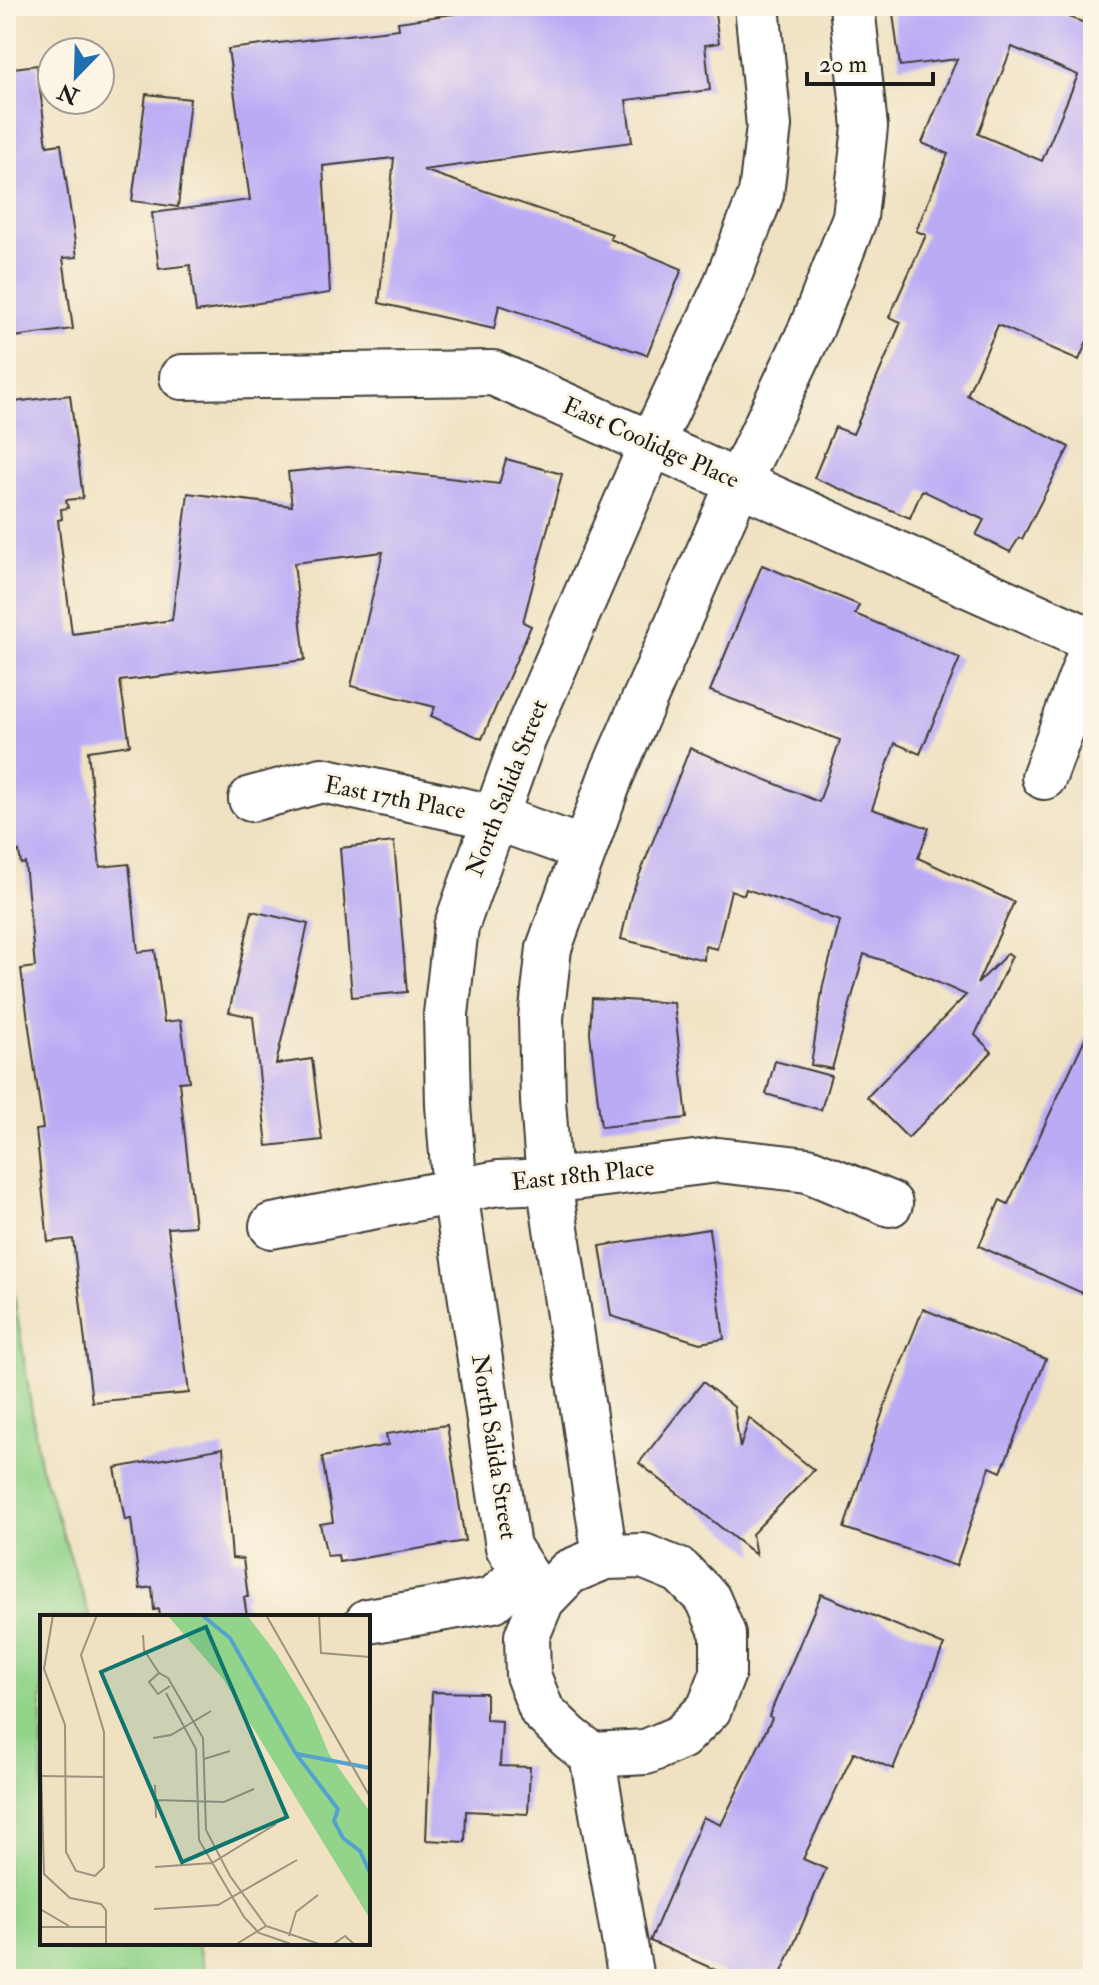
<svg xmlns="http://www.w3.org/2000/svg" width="1099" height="1985" viewBox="0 0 1099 1985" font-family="'IM FELL Double Pica',serif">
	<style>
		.green { fill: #93d48b; stroke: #587854; stroke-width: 2 }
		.building { fill: #bbabf5; fill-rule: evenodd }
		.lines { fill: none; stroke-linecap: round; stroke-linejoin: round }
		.minor-casing { stroke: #3c3a35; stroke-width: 48 }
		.minor { stroke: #fff; stroke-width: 44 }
		.labels { text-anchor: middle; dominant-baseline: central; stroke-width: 6; stroke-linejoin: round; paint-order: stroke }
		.street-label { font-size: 24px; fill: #1c1c1c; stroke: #fcf5e5 }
		.inset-river { fill: none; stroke: #54a2cd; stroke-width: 4 }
		.inset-road { fill: none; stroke: #9b927f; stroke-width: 2 }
		.view { fill: #0f766e; fill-opacity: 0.15; stroke: #0f766e; stroke-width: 4 }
		.inset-edge { fill: none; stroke: #1c1c1c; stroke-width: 4 }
	</style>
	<rect width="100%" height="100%" fill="#fcf5e5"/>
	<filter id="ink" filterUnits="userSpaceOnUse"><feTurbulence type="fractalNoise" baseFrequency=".0125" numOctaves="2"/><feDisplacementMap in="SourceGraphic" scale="16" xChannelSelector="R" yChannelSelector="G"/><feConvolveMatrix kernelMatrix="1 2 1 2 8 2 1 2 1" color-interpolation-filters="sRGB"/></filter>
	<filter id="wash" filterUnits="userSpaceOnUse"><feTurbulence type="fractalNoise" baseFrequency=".006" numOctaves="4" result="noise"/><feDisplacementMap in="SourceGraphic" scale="32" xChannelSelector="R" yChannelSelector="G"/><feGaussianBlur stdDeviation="1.8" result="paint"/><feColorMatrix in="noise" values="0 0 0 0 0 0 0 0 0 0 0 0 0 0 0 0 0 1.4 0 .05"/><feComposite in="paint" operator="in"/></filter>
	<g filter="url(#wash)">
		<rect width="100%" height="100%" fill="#efe1c1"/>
		<!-- green -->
		<path class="green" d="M 6,1242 L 40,1464 L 90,1617 L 42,1617 L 42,1943 L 197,1943 L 208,1979 L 6,1979 Z"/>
		<g id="blocks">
			<!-- building -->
			<path class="building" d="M 508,6 L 714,6 L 719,43 L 705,45 L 710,90 L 626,100 L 632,142 L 423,170 L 612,234 L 610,239 L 682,269 L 647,355 L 499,305 L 494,329 L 379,303 L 394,158 L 323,166 L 330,293 L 196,312 L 190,265 L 159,269 L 152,213 L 250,200 L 228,49 L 399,29 L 398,22 Z
				M 892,6 L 1038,6 L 1093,26 L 1093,327 L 1079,360 L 998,325 L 967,395 L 1069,447 L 1022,539 L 1019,538 L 1010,552 L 976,535 L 984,520 L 922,490 L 910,518 L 814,478 L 835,427 L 853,434 L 901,322 L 889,317 L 926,235 L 916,231 L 948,154 L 922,143 L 957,59 L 900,66 ZM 1012,47 L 1078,75 L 1042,161 L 978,134 Z
				M 37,65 L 47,146 L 61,144 L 77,257 L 63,258 L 73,329 L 6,338 L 6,69 Z
				M 146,94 L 190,99 L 178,207 L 132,201 Z
				M 70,395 L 83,498 L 66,500 L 68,508 L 61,509 L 62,519 L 58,520 L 72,634 L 172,620 L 188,493 L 292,506 L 288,472 L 348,466 L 499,484 L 506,459 L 562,474 L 523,622 L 531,626 L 482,739 L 431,716 L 435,707 L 351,686 L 383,552 L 294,563 L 305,660 L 120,681 L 130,745 L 88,751 L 100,867 L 129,864 L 138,952 L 155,950 L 164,1022 L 181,1020 L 189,1081 L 179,1082 L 195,1226 L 168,1228 L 189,1393 L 92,1402 L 73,1239 L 48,1242 L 36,1130 L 43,1129 L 21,969 L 35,967 L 25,863 L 21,864 L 19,851 L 10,852 L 6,817 L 6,403 Z
				M 762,565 L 859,605 L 855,614 L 960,658 L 920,754 L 895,743 L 872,809 L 929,828 L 918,858 L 1014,902 L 977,984 L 1008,953 L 1012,956 L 975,1035 L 992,1052 L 908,1138 L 867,1097 L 966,995 L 905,968 L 864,954 L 832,1069 L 811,1065 L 823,985 L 840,921 L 746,889 L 744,895 L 731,890 L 717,949 L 705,946 L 704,960 L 621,939 L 631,896 L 690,748 L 819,802 L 840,740 L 710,691 Z
				M 394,842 L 407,992 L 352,997 L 340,848 Z
				M 252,911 L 308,924 L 276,1064 L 312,1059 L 322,1140 L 267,1146 L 253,1017 L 229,1012 Z
				M 592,998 L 674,1003 L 687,1118 L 601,1127 L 590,1033 Z
				M 1093,1021 L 1093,1269 L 1082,1293 L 979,1246 L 1000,1200 L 1008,1204 Z
				M 775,1061 L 831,1076 L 821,1110 L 766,1094 Z
				M 709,1229 L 724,1339 L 700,1343 L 611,1316 L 600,1246 Z
				M 923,1309 L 1046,1359 L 1001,1472 L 990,1467 L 956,1566 L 844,1528 L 886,1402 Z
				M 703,1382 L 734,1407 L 740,1448 L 749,1418 L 814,1470 L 752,1534 L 756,1555 L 639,1463 Z
				M 447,1425 L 465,1541 L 339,1562 L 338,1555 L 327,1556 L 320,1524 L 333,1522 L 322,1457 L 388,1445 L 386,1434 Z
				M 223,1448 L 232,1558 L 243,1559 L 248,1597 L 244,1597 L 247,1617 L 160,1617 L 159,1609 L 154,1610 L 152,1587 L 140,1589 L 131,1519 L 125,1520 L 115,1468 Z
				M 821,1594 L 944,1645 L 893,1769 L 854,1752 L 803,1859 L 826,1869 L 779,1979 L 736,1979 L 650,1941 L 703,1817 L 721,1825 L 772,1718 L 769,1716 Z
				M 432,1692 L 486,1693 L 486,1720 L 502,1721 L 500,1766 L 530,1767 L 528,1814 L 466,1811 L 465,1842 L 426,1840 Z"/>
		</g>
	</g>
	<g filter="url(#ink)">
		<use href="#blocks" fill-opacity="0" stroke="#3c3a35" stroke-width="2"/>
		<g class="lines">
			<defs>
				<path id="minor" d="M 182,377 L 493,373 L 1093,641
					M 1044,777 L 1093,645
					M 251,799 L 322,780 L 494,817 L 583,849
					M 272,1226 L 498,1183 L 549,1181 L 718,1160 L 808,1170 L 890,1204
					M 643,1556 L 680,1571 L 708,1599 L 723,1634 L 723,1673 L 709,1709 L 681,1737 L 646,1752 L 592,1755 L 570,1738 L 542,1711 L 528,1675 L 527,1636 L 542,1600 L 569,1572 L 605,1557 Z
					M 605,1557 L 549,1181 L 543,1101 L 541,1018 L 549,948 L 611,776 L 739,482 L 812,327 L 855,217 L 865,127 L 852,6
					M 542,1600 L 508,1547 L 455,1192 L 448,1105 L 446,1014 L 456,927 L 523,740 L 652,443 L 724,289 L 761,194 L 769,126 L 757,6
					M 368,1621 L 493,1600 L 523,1572
					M 592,1755 L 631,1979"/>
			</defs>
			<!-- minor casing -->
			<use href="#minor" class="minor-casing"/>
			<!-- minor -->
			<use href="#minor" class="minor"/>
		</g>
	</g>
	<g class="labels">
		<!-- street labels -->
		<g class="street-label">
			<text transform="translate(651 443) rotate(24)">East Coolidge Place</text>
			<text transform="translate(507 788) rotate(-69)">North Salida Street</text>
			<text transform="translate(395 798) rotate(11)">East 17th Place</text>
			<text transform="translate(583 1175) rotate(-6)">East 18th Place</text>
			<text transform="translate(494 1447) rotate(81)">North Salida Street</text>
		</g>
	</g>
	<!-- overview -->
	<g transform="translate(40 1615)">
		<rect width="330" height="330" fill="#efe1c1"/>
		<path d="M 127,0 L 207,0 L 236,38 L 270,93 L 289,139 L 330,197 L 330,304 L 183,64 Z" fill="#93d48b"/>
		<path class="inset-river" d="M 162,0 L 190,23 L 256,139 L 298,194 L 294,206 L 303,223 L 320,236 L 330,258M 257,139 L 330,153"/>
		<path class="inset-road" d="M 13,0 L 4,54 L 25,110 L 26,237 L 36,256 L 55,261 L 64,252 L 64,117 L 41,40 L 57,0M 226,0 L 330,182M 279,0 L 281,38 L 330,42M 103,20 L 104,35 L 119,58M 130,71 L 118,79 L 109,67 L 119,58 L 128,63 L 163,123 L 166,215 L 190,261 L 226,311 L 282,330M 126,78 L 156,134 L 159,225 L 204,302 L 219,318 L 254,330M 0,117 L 4,259 L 30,283 L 61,289 L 66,295 L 66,330M 113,123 L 131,120 L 171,96M 164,144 L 190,136M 0,161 L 65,162M 115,170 L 116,203M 116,185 L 184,187 L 214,174M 115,252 L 172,248 L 236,209M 0,294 L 29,311M 114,294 L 178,290 L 257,245M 0,312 L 66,312M 249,321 L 256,297 L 278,280M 195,330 L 226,311M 292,330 L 305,321 L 315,330"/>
		<path class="view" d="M 166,12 L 247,202 L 142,247 L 61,57 Z"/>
		<rect width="330" height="330" class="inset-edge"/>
	</g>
	<!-- margin -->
	<rect width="1099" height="1985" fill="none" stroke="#fcf5e5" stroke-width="32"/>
	<!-- north arrow -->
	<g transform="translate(76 76) rotate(203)"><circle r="38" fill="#fcf5e5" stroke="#a29e95" stroke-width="2"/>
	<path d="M0-6L14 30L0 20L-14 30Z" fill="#1f6fb2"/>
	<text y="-12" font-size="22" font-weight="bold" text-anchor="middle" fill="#1c1c1c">N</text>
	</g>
	<!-- scale -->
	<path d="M807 72v12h126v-12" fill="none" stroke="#1c1c1c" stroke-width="4"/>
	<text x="819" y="72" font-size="24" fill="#1c1c1c" stroke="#fcf5e5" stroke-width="6" paint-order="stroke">20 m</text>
</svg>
